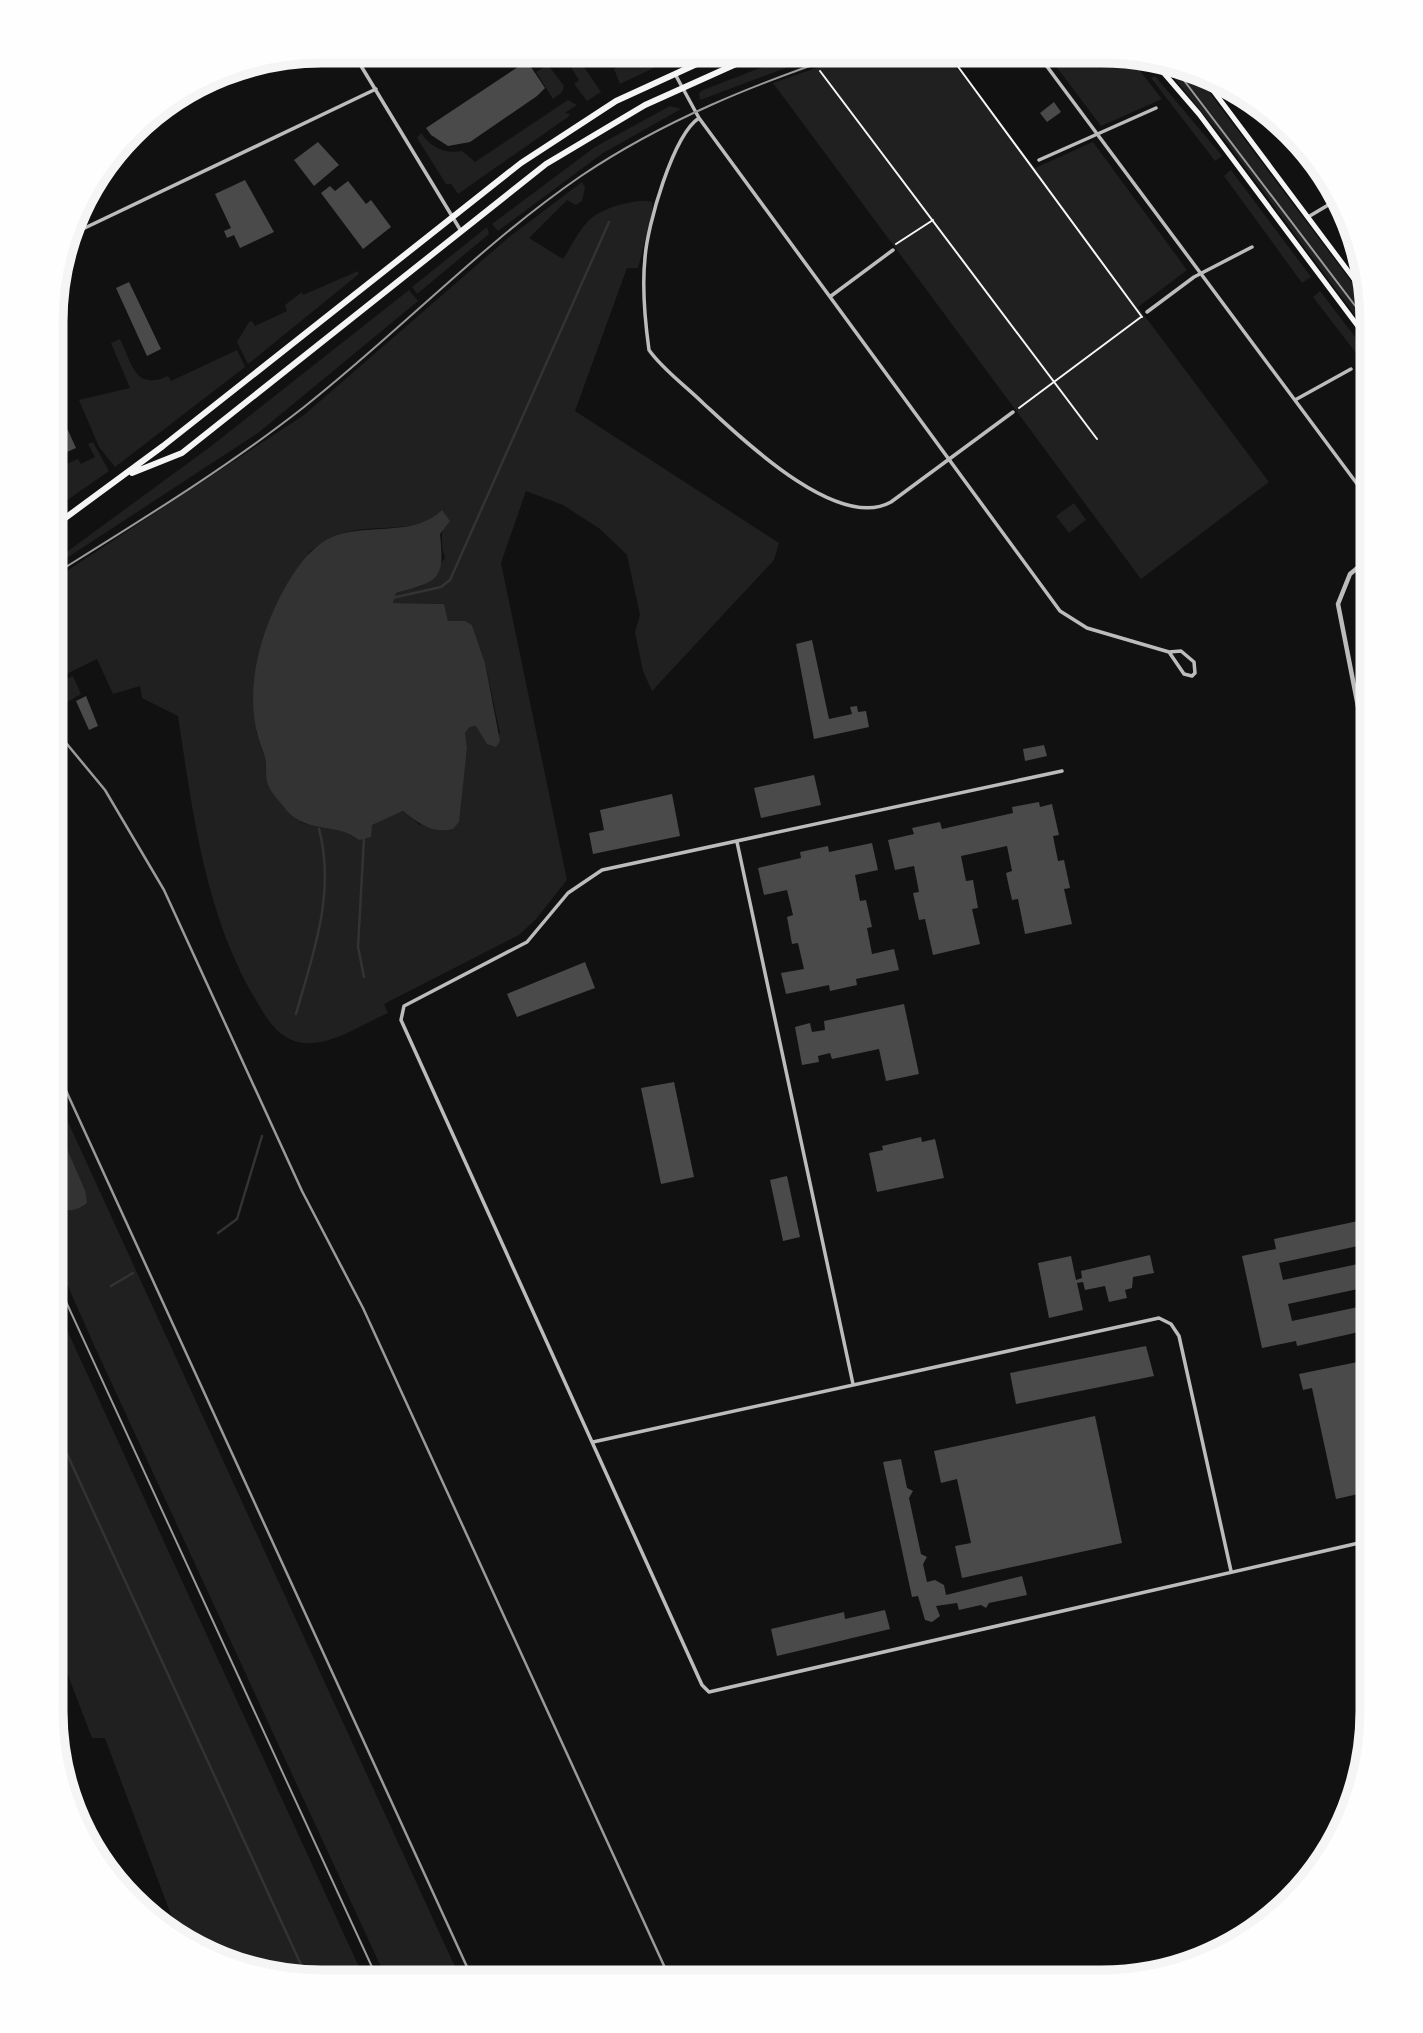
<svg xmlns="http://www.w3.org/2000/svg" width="1423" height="2033" viewBox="0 0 1423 2033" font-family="Helvetica,sans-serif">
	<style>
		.green { fill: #202020; fill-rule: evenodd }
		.water { fill: #333 }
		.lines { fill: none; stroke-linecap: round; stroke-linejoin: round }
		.stream { stroke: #333; stroke-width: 2.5 }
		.building { fill: #4a4a4a }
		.path { stroke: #f5f5f5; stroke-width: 2 }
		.minor { stroke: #bcbcbc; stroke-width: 3.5 }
		.tertiary { stroke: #bcbcbc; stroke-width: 4.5 }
		.secondary { stroke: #f5f5f5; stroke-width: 5 }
		.primary { stroke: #f5f5f5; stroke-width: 6 }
		.tram { stroke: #9a9a9a; stroke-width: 2 }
		.rail { stroke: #9a9a9a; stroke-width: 2.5 }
		.rim { fill: none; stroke: #f5f5f5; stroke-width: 9 }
	</style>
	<rect width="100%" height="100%" fill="#111"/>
	<!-- green -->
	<path class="green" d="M 561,51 L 573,51 L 601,92 L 587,101 L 574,84 L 579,80 Z
		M 634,52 L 649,52 L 664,63 L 620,84 L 614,69 Z
		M 802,52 L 828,52 L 700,100 L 699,93 L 703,90 Z
		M 862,52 L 945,53 L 1035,168 L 1093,142 L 1187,270 L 1138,307 L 1269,482 L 1141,579 L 773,83 Z
		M 1046,53 L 1126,53 L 1162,99 L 1101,126 Z
		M 1164,61 L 1190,67 L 1368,304 L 1372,338 L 1227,143 L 1161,62 Z
		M 548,65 L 564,86 L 562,92 L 553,99 L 536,72 Z
		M 1155,76 L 1222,156 L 1215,161 L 1151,78 Z
		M 568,100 L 577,105 L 565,113 L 570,114 L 568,117 L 458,194 L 451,184 L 446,184 L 417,138 L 421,133 C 432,148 444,154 462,151 L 475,162 Z
		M 670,106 L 681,109 L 603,153 L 498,231 L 492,224 L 595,147 Z
		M 1231,170 L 1311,277 L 1302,283 L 1224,176 Z
		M 582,182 L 585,188 L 582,201 L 576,205 L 567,200 L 529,238 L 563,259 C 583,228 584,214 623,204 C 633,202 642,199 652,202 L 652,212 L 638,268 L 627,268 L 575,411 L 779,543 L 774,560 L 652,691 L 643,671 L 635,632 L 640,615 L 627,555 L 600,529 L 563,505 L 526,491 L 501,563 L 567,880 L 536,919 L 519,935 L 384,1004 L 388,1013 C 363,1024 331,1046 303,1043 C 280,1040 268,1021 257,1002 C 205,916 193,814 178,716 L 142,698 L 140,686 L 113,694 L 97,659 L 52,681 L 53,580 L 304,415 L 508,238 ZM 442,511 C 444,527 439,541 445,558 L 422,586 L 396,593 L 393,603 L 444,604 L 448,621 L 472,625 L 485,663 L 500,733 L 488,744 L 477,726 L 470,727 L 465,733 L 467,749 L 460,798 L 420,825 L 403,811 L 371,825 L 348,831 L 302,823 L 289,813 L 268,786 L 265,759 L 256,731 L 309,552 C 321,544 333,536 347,532 C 378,524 418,534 442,511 Z
		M 487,227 L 489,234 L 417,294 L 412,287 Z
		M 358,271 L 359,274 L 248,364 L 237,342 L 249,322 L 252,321 L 255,326 L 287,311 L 285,305 L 302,292 L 303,295 Z
		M 409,290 L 418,301 L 258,433 L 53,567 L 53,562 L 210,447 Z
		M 1320,291 L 1372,359 L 1372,374 L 1313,297 Z
		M 120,339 C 132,364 135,391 168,376 L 171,381 L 237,350 L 245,367 L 115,467 L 99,447 L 79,400 L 130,388 L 111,343 Z
		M 93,442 L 109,471 L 53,510 L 53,470 L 78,459 L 81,464 L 95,457 L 88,444 Z
		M 1074,503 L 1086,520 L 1069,533 L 1056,516 Z
		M 73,676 L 81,694 L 59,707 L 52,700 L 52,686 Z
		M 52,1087 L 461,1980 L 387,1980 L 94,1345 L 52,1250 L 52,1193 L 59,1205 L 85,1190 L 52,1114 Z
		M 51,1295 L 365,1980 L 287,1980 L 219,1962 L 180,1939 L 105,1738 L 92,1738 L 51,1631 Z"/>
	<!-- water -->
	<path class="water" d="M 442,510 L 450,521 L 440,534 C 445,580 439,581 396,593 L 393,603 L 444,604 L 448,621 L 465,621 L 472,625 L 485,663 L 500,741 L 496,747 L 487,744 L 476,726 L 470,727 L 465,733 L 467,748 L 459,822 L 453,829 C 432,834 418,823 403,811 L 372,825 L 371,837 L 359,840 C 337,822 308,834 287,811 C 282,804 271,793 268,785 C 265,777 267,767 265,758 C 263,750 259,742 257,733 C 245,682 262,628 287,584 C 298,566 310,548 330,538 C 365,522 414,538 442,510 Z
		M 52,1114 L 85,1190 L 87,1203 C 40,1238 52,1136 52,1114 Z"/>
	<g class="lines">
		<!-- stream -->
		<path class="stream" d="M 392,598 L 441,587 L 450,580 L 609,222
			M 364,838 L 358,947 L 364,977
			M 296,1014 C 313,954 336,893 319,829
			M 218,1233 L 237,1219 L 262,1136
			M 111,1286 L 133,1273
			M 51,1340 L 59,1326
			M 51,1419 L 308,1980"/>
	</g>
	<!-- building -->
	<path class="building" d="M 527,61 L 545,88 L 537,96 L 470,142 L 448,146 L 431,135 L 426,128 Z
		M 1054,102 L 1061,112 L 1047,122 L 1040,113 Z
		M 318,142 L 339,165 L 314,186 L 294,160 Z
		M 245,180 L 274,232 L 240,248 L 234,235 L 227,238 L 224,231 L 231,228 L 215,194 Z
		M 348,181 L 366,204 L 371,200 L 391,227 L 363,249 L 321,193 L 330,186 L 335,191 Z
		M 129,282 L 161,349 L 147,356 L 116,288 Z
		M 61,415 L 76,448 L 53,458 L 53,418 Z
		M 812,640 L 829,719 L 852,714 L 850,707 L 857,706 L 858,712 L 866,711 L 869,727 L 814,739 L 796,644 Z
		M 86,696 L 98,726 L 89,730 L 76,701 Z
		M 1044,745 L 1047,756 L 1025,761 L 1023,749 Z
		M 814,775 L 821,805 L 761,818 L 754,788 Z
		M 672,794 L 680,836 L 593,854 L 589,833 L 604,830 L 600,810 Z
		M 1039,802 L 1040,807 L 1052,804 L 1059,835 L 1053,836 L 1058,861 L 1064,860 L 1070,888 L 1064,889 L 1072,924 L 1025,934 L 1018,899 L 1012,900 L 1009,887 L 1006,873 L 1012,871 L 1007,846 L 961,856 L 966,881 L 973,880 L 978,908 L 972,909 L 980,944 L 933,955 L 925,919 L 919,920 L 913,893 L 919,892 L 914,866 L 895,870 L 888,840 L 914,834 L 912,828 L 940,822 L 942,829 L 1013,813 L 1012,807 Z
		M 872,843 L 878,870 L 855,875 L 860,901 L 866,900 L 872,927 L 867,928 L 872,954 L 894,949 L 899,970 L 856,979 L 857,985 L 830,991 L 829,985 L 786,994 L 781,973 L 804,969 L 798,943 L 792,944 L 787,917 L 793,915 L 787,890 L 764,895 L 758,868 L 801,858 L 800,852 L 828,846 L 829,852 Z
		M 585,962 L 595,988 L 517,1017 L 507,994 Z
		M 904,1004 L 919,1074 L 886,1081 L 879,1049 L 832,1059 L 830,1053 L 818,1056 L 819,1062 L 802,1065 L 795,1027 L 810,1023 L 812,1032 L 825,1030 L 824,1021 Z
		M 674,1082 L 694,1177 L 661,1184 L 641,1088 Z
		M 921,1137 L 922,1142 L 935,1139 L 944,1178 L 877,1192 L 869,1153 L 883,1150 L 882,1146 Z
		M 787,1176 L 800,1237 L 783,1241 L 770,1180 Z
		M 1372,1218 L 1372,1243 L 1279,1263 L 1283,1280 L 1372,1261 L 1372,1286 L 1288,1304 L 1292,1321 L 1372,1304 L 1372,1329 L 1297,1346 L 1296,1341 L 1262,1348 L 1242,1256 L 1276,1249 L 1274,1239 Z
		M 1150,1255 L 1154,1273 L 1133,1277 L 1132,1288 L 1125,1290 L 1127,1298 L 1109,1302 L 1105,1286 L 1085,1290 L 1083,1282 L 1077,1283 L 1083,1310 L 1049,1318 L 1038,1263 L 1071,1256 L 1076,1280 L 1082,1278 L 1081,1271 Z
		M 1146,1346 L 1154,1376 L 1016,1404 L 1010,1373 Z
		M 1372,1359 L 1372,1491 L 1336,1499 L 1312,1388 L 1303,1390 L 1299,1374 Z
		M 1095,1416 L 1122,1543 L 962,1578 L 955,1546 L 971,1543 L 957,1479 L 941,1483 L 934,1451 Z
		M 901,1459 L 907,1488 L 913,1491 L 909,1498 L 921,1554 L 927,1557 L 923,1564 L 927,1582 L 935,1580 L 944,1585 L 946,1595 L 1022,1576 L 1027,1595 L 989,1603 L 986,1608 L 981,1605 L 959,1610 L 957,1603 L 936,1606 L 940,1616 L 932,1622 L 925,1620 L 918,1596 L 912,1597 L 883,1462 Z
		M 885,1610 L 890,1629 L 777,1656 L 771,1629 L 844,1612 L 845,1619 Z"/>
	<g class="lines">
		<!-- path -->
		<path class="path" d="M 948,53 L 1142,317
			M 820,71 L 1097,439
			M 896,244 L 933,220
			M 1019,408 L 1141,317"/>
		<!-- minor -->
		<path class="minor" d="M 352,51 L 461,231
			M 1037,53 L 1372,504
			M 675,74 L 699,118 L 1060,611 L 1087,628 L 1169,652 L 1181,651 L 1194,662 L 1195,673 L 1192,676 L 1184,674 L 1169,652
			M 1214,91 L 1224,83
			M 699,118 C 673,135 647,226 645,258 C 642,286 645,321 649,350 C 663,370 686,386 703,403 C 740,437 837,532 891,502 L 1013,412
			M 1039,160 L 1156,108
			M 1308,217 L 1340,198
			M 70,235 L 376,89
			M 831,296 L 893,250
			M 1147,312 L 1194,277 L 1252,247
			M 1295,400 L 1351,369
			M 1062,771 L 602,870 L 568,893 L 527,942 L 404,1006 L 401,1020 L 702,1685 L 709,1692 L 1372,1540
			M 737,842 L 853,1384
			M 593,1442 L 1159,1318 L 1171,1324 L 1179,1336 L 1231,1571"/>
		<!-- tertiary -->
		<path class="tertiary" d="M 1372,778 L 1338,604 L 1350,574 L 1372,556"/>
		<!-- secondary -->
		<path class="secondary" d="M 1150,57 L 1199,114 L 1372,345
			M 1197,69 L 1366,295"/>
		<!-- primary -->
		<path class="primary" d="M 132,473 L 182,453 L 546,164 L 645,105 L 763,52
			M 53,527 L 163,446 L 521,163 L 616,101 L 723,52"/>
		<!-- tram -->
		<path class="tram" d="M 1170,62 L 1372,328
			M 53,575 C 138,522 225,469 304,407 C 398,333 482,244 581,176 C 664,120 755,84 850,52
			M 51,1269 L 378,1980"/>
		<!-- rail -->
		<path class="rail" d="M 52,726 L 105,790 L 164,890 L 302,1191 L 363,1308 L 671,1981
			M 52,1060 L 473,1980"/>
	</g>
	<!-- crop -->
	<path d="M0 0H1423V2033H0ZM322 63H1101A259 259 0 0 1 1360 322V1711A259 259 0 0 1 1101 1970H322A259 259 0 0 1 63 1711V322A259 259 0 0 1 322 63Z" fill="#fefefe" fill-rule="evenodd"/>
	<path class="rim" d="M322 63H1101A259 259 0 0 1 1360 322V1711A259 259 0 0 1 1101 1970H322A259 259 0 0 1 63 1711V322A259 259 0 0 1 322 63Z"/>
</svg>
